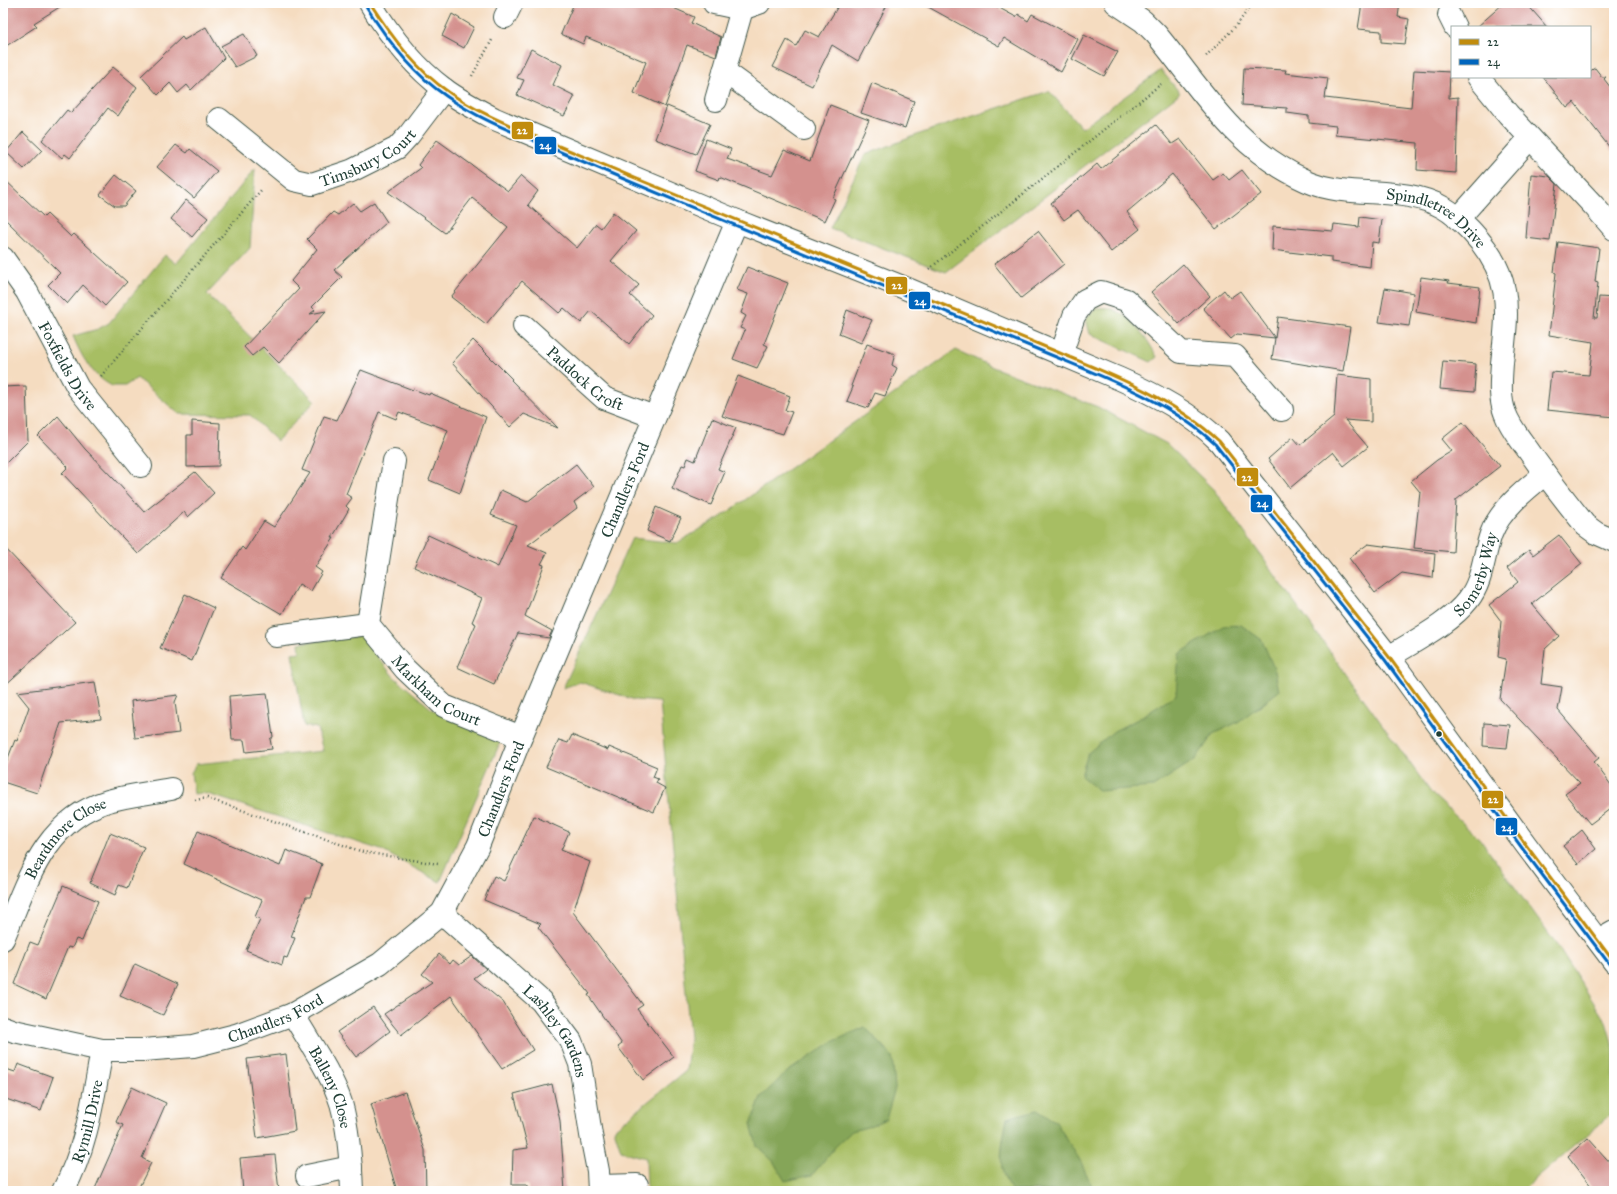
<svg xmlns="http://www.w3.org/2000/svg" width="1617" height="1194" viewBox="0 0 1617 1194" font-family="'IM FELL Great Primer',serif">
	<style>
		.green { fill: #a7be63; stroke: #637e4c }
		.forest { fill: #85a559; stroke: #527146 }
		.building { fill: #d4918e }
		.lines { fill: none; stroke-linecap: round; stroke-linejoin: round }
		.minor-casing { stroke: #3f5549; stroke-width: 24 }
		.path { stroke: #3f5549; stroke-width: 2.5; stroke-dasharray: 1 3; stroke-linecap: butt }
		.minor { stroke: #fff; stroke-width: 22 }
		.bus-1-casing { stroke: #fff; stroke-width: 6 }
		.bus-2-casing { stroke: #fff; stroke-width: 6 }
		.bus-1 { stroke: #c18c0d; stroke-width: 3 }
		.bus-2 { stroke: #0065bd; stroke-width: 3 }
		.bus-dot { fill: #1f3d34; stroke: #fff; stroke-width: 1.5 }
		.labels { text-anchor: middle; dominant-baseline: central; stroke-width: 4; stroke-linejoin: round; paint-order: stroke }
		.street-label { font-size: 16px; fill: #1f3d34; stroke: #fff }
		.line-badge { stroke: #fff; stroke-width: 1.5 }
		.badge-label { font-size: 11px; text-anchor: middle; font-weight: bold; fill: #fff }
	</style>
	<rect width="100%" height="100%" fill="#fff"/>
	<filter id="ink" filterUnits="userSpaceOnUse"><feTurbulence type="fractalNoise" baseFrequency=".025" numOctaves="2"/><feDisplacementMap in="SourceGraphic" scale="8" xChannelSelector="R" yChannelSelector="G"/><feConvolveMatrix kernelMatrix="1 2 1 2 8 2 1 2 1" color-interpolation-filters="sRGB"/></filter>
	<filter id="wash" filterUnits="userSpaceOnUse"><feTurbulence type="fractalNoise" baseFrequency=".012" numOctaves="4" result="noise"/><feDisplacementMap in="SourceGraphic" scale="16" xChannelSelector="R" yChannelSelector="G"/><feGaussianBlur stdDeviation="0.9" result="paint"/><feColorMatrix in="noise" values="0 0 0 0 0 0 0 0 0 0 0 0 0 0 0 0 0 1.4 0 .05"/><feComposite in="paint" operator="in"/></filter>
	<g filter="url(#wash)">
		<rect width="100%" height="100%" fill="#f5dcc0"/>
		<!-- green -->
		<path class="green" d="M 1161,70 L 1180,93 L 946,272 L 830,228 L 865,155 L 925,132 L 1049,91 L 1082,128 Z
			M 255,169 L 250,248 L 207,294 L 315,401 L 277,441 L 250,415 L 179,414 L 137,378 L 125,386 L 112,386 C 92,376 81,356 73,336 L 98,329 L 109,323 L 165,255 L 176,264 Z
			M 1095,308 C 1100,308 1106,307 1111,309 C 1132,316 1147,338 1157,357 L 1151,362 L 1090,334 L 1086,319 Z
			M 956,350 L 995,368 L 1098,407 L 1167,444 L 1214,490 L 1432,794 L 1479,838 L 1561,951 L 1606,1022 L 1614,1049 L 1614,1112 L 1521,1191 L 647,1191 L 646,1158 L 621,1151 L 614,1129 L 686,1071 L 690,1038 L 660,702 L 635,700 L 580,682 L 563,688 L 632,538 L 677,543 L 721,517 Z
			M 361,636 L 393,676 L 433,710 L 502,738 L 440,882 L 381,850 L 211,795 L 202,793 L 194,794 L 191,773 L 196,764 L 323,751 L 317,728 L 304,726 L 292,653 L 300,652 L 299,643 Z"/>
		<!-- forest -->
		<path class="forest" d="M 1241,625 L 1262,640 L 1275,671 L 1279,691 L 1238,722 L 1213,734 L 1196,759 L 1153,787 L 1099,791 L 1081,776 L 1088,753 L 1114,731 L 1140,718 L 1176,695 L 1179,654 L 1223,626 Z
			M 865,1027 L 892,1056 L 895,1088 L 886,1119 L 867,1127 L 852,1131 L 835,1147 L 812,1175 L 785,1181 L 773,1161 L 757,1146 L 751,1124 L 761,1097 L 787,1072 L 832,1042 Z
			M 1037,1110 L 1056,1122 L 1081,1162 L 1094,1191 L 1013,1191 C 994,1172 1003,1141 1007,1118 Z"/>
		<g id="blocks">
			<!-- building -->
			<path class="building" d="M 3,3 L 66,3 L 34,23 L 37,26 L 3,48 Z
				M 574,3 L 662,3 L 694,17 L 691,23 L 721,37 L 716,56 L 687,45 L 665,107 L 634,93 L 646,62 L 586,37 L 583,44 L 561,34 Z
				M 840,3 L 888,3 L 858,61 L 832,45 L 812,86 L 773,67 L 787,40 L 796,46 L 805,30 L 819,37 Z
				M 921,3 L 990,3 L 1016,17 L 1018,14 L 1028,21 L 1032,14 L 1078,39 L 1061,72 L 1004,38 L 999,46 Z
				M 1362,3 L 1400,3 L 1398,17 L 1409,19 L 1405,44 L 1381,42 L 1381,31 L 1358,29 Z
				M 1504,3 L 1526,3 L 1547,27 L 1477,27 Z
				M 452,14 L 474,27 L 464,48 L 442,36 Z
				M 206,27 L 224,58 L 191,90 L 187,85 L 178,93 L 170,83 L 158,95 L 141,76 L 182,37 L 184,40 Z
				M 244,34 L 257,56 L 235,67 L 221,46 Z
				M 1084,35 L 1118,52 L 1104,76 L 1072,59 Z
				M 531,49 L 562,65 L 553,85 L 575,96 L 564,116 L 517,95 L 524,80 L 517,78 Z
				M 113,67 L 137,87 L 118,116 L 108,108 L 70,158 L 65,154 L 62,158 L 42,140 L 67,110 L 71,113 Z
				M 1244,68 L 1286,70 L 1285,73 L 1328,78 L 1325,98 L 1411,108 L 1414,70 L 1450,72 L 1449,98 L 1458,97 L 1456,173 L 1417,170 L 1418,143 L 1335,135 L 1336,126 L 1309,123 L 1309,116 L 1287,113 L 1287,108 L 1242,105 Z
				M 1595,68 L 1602,77 L 1606,77 L 1604,79 L 1614,92 L 1614,153 L 1574,102 L 1567,108 L 1543,77 L 1590,77 L 1590,71 Z
				M 872,83 L 914,101 L 905,128 L 861,113 Z
				M 830,105 L 869,120 L 833,198 L 835,199 L 825,221 L 720,177 L 719,180 L 695,171 L 706,139 L 731,149 L 727,159 L 772,175 L 784,150 L 810,161 Z
				M 667,106 L 710,124 L 696,154 L 655,139 Z
				M 1156,125 L 1172,144 L 1180,139 L 1213,180 L 1223,173 L 1229,180 L 1242,170 L 1261,194 L 1216,229 L 1172,174 L 1127,212 L 1140,229 L 1111,252 L 1078,210 L 1064,220 L 1051,203 L 1097,164 L 1101,169 Z
				M 23,132 L 42,150 L 24,169 L 6,152 Z
				M 437,140 L 508,191 L 521,176 L 538,191 L 528,205 L 577,248 L 596,224 L 601,228 L 613,212 L 636,231 L 611,261 L 639,285 L 630,295 L 652,315 L 629,344 L 591,311 L 581,323 L 564,308 L 559,313 L 522,281 L 486,324 L 451,297 L 508,227 L 472,198 L 445,233 L 388,192 L 421,168 L 418,165 Z
				M 176,145 L 187,153 L 190,149 L 217,171 L 194,198 L 157,167 Z
				M 1531,174 L 1549,176 L 1557,184 L 1550,241 L 1526,238 Z
				M 116,175 L 136,191 L 124,206 L 115,206 L 100,195 Z
				M 3,178 L 44,217 L 47,214 L 71,237 L 74,234 L 127,282 L 105,306 L 83,285 L 67,304 L 48,285 L 60,273 L 3,217 Z
				M 186,200 L 208,218 L 192,237 L 171,219 Z
				M 374,202 L 387,222 L 334,270 L 342,277 L 312,307 L 315,310 L 310,314 L 326,311 L 279,363 L 263,347 L 252,356 L 244,347 L 299,289 L 291,281 L 317,249 L 307,239 L 333,212 L 338,215 L 353,203 L 360,211 Z
				M 1360,217 L 1382,220 L 1379,243 L 1372,242 L 1370,267 L 1331,262 L 1331,257 L 1272,250 L 1273,226 L 1333,231 L 1334,224 L 1359,227 Z
				M 1038,231 L 1064,264 L 1021,298 L 994,264 Z
				M 1558,242 L 1599,248 L 1595,282 L 1598,283 L 1594,318 L 1597,318 L 1599,297 L 1614,298 L 1614,417 L 1547,410 L 1551,372 L 1589,375 L 1593,342 L 1549,335 L 1556,273 L 1554,272 Z
				M 1183,264 L 1210,296 L 1179,324 L 1151,292 Z
				M 747,267 L 788,283 L 764,344 L 768,346 L 757,368 L 733,359 L 745,330 L 740,328 L 746,316 L 741,313 L 748,294 L 737,290 Z
				M 1421,277 L 1449,281 L 1448,283 L 1480,287 L 1476,323 L 1416,312 Z
				M 1385,288 L 1414,293 L 1409,326 L 1379,322 Z
				M 1224,290 L 1230,298 L 1240,291 L 1275,338 L 1278,317 L 1350,327 L 1343,371 L 1272,359 L 1275,338 L 1237,334 L 1231,339 L 1203,308 Z
				M 847,310 L 872,320 L 861,343 L 839,334 Z
				M 473,340 L 512,379 L 511,380 L 558,428 L 524,414 L 510,427 L 452,363 Z
				M 867,344 L 895,354 L 892,365 L 897,368 L 885,396 L 875,393 L 868,408 L 847,401 L 853,387 L 851,386 Z
				M 1443,361 L 1476,364 L 1474,392 L 1440,389 Z
				M 361,370 L 413,390 L 413,389 L 429,395 L 430,393 L 486,417 L 460,493 L 429,480 L 448,430 L 399,412 L 396,419 L 379,412 L 346,494 L 352,498 L 346,506 L 349,509 L 332,538 L 334,538 L 315,567 L 322,572 L 311,591 L 299,584 L 282,614 L 221,578 L 242,547 L 245,550 L 264,521 L 274,527 L 310,473 L 302,470 L 324,416 L 337,420 Z
				M 1337,375 L 1371,379 L 1371,422 L 1345,420 L 1368,447 L 1344,466 L 1333,452 L 1290,488 L 1268,459 L 1293,437 L 1300,445 L 1334,417 Z
				M 738,376 L 790,396 L 785,410 L 792,412 L 783,434 L 722,416 Z
				M 26,386 L 28,441 L 3,466 L 3,387 Z
				M 58,416 L 85,449 L 114,479 L 144,512 L 195,472 L 214,493 L 188,517 L 184,512 L 138,554 L 62,473 L 68,467 L 38,436 Z
				M 712,418 L 736,428 L 718,469 L 725,472 L 711,505 L 672,489 L 682,465 L 685,466 L 688,458 L 695,461 Z
				M 192,421 L 220,423 L 219,466 L 187,467 L 187,435 L 192,435 Z
				M 1463,422 L 1500,466 L 1456,500 L 1453,552 L 1414,548 L 1420,492 L 1411,481 L 1437,460 L 1452,451 L 1442,439 Z
				M 576,464 L 594,487 L 574,502 L 577,508 L 528,545 L 547,553 L 541,564 L 544,565 L 525,616 L 552,631 L 549,638 L 518,633 L 494,684 L 457,667 L 476,624 L 472,622 L 482,598 L 414,567 L 428,535 L 498,567 L 516,525 L 491,515 L 501,490 L 527,502 Z
				M 656,507 L 681,518 L 670,541 L 647,531 Z
				M 1559,535 L 1582,564 L 1532,604 L 1559,636 L 1545,649 L 1541,684 L 1562,687 L 1558,710 L 1599,758 L 1594,762 L 1614,789 L 1614,806 L 1590,824 L 1565,794 L 1580,783 L 1500,699 L 1506,659 L 1498,657 L 1501,621 L 1489,605 L 1518,582 L 1507,568 L 1529,550 L 1533,555 Z
				M 1368,544 L 1435,553 L 1433,578 L 1402,573 L 1375,593 L 1349,558 Z
				M 3,546 L 75,622 L 3,687 Z
				M 185,594 L 214,608 L 192,661 L 160,648 Z
				M 95,682 L 101,719 L 61,723 L 37,793 L 3,782 L 3,771 L 15,740 L 17,741 L 29,707 L 17,692 Z
				M 267,693 L 273,737 L 270,739 L 272,749 L 246,752 L 244,740 L 232,740 L 229,696 Z
				M 178,695 L 175,702 L 179,733 L 135,738 L 131,701 Z
				M 1484,723 L 1510,725 L 1507,748 L 1483,746 Z
				M 572,735 L 608,750 L 609,747 L 657,767 L 653,777 L 658,779 L 656,783 L 665,788 L 654,812 L 546,767 L 559,740 L 568,743 Z
				M 534,816 L 569,832 L 561,850 L 590,862 L 573,912 L 643,1005 L 637,1009 L 674,1057 L 643,1080 L 618,1047 L 622,1044 L 588,995 L 590,994 L 538,927 L 541,924 L 484,900 L 494,876 L 504,881 Z
				M 1582,830 L 1596,849 L 1578,864 L 1563,846 Z
				M 198,831 L 280,866 L 286,850 L 322,864 L 310,897 L 306,897 L 291,937 L 295,938 L 287,958 L 284,957 L 282,965 L 246,950 L 260,919 L 255,917 L 262,900 L 184,864 Z
				M 110,833 L 144,847 L 127,888 L 119,885 L 115,895 L 90,883 Z
				M 63,886 L 98,901 L 82,941 L 76,939 L 72,948 L 68,947 L 46,999 L 14,984 L 30,942 L 38,945 Z
				M 439,954 L 450,964 L 453,960 L 459,965 L 472,956 L 486,969 L 474,978 L 503,1002 L 533,1050 L 502,1069 L 451,996 L 401,1035 L 384,1014 L 432,982 L 422,974 Z
				M 135,964 L 178,984 L 163,1015 L 120,996 Z
				M 373,1007 L 390,1031 L 356,1057 L 337,1032 Z
				M 286,1054 L 295,1131 L 257,1138 L 247,1059 Z
				M 18,1064 L 53,1077 L 41,1111 L 3,1098 L 3,1068 L 15,1072 Z
				M 552,1084 L 560,1121 L 565,1191 L 528,1191 L 528,1185 L 512,1185 L 513,1150 L 528,1148 L 514,1094 Z
				M 132,1087 L 166,1103 L 142,1158 L 151,1163 L 137,1191 L 94,1191 L 123,1125 L 116,1122 Z
				M 405,1092 L 425,1150 L 426,1191 L 397,1191 L 371,1104 Z
				M 1588,1138 L 1614,1167 L 1614,1191 L 1595,1191 L 1568,1156 Z
				M 275,1155 L 279,1191 L 243,1191 L 240,1158 Z"/>
		</g>
	</g>
	<g filter="url(#ink)">
		<use href="#blocks" fill-opacity="0" stroke="#3f5549" stroke-width="1"/>
		<g class="lines">
			<defs>
				<g id="minor">
					<path d="M 370,3 C 390,36 413,66 444,89 C 460,101 478,110 495,119 L 737,221 L 905,288 L 1120,379 C 1156,395 1191,413 1219,441 L 1389,657 L 1526,845 L 1614,962"/>
					<path d="M 714,3 L 742,9 L 759,3"/>
					<path id="s1" d="M 1116,3 L 1143,21 L 1156,34 C 1204,92 1235,149 1307,181 C 1350,200 1403,184 1444,208 C 1455,214 1464,224 1472,232 C 1513,276 1508,308 1502,363 C 1501,379 1499,398 1505,413 C 1510,427 1520,439 1528,450 C 1546,476 1565,500 1585,525 L 1596,533 L 1614,541"/>
					<path d="M 1449,15 L 1455,27"/>
					<path d="M 505,17 L 512,3"/>
					<path d="M 724,71 L 804,129"/>
					<path d="M 1478,77 L 1508,114 L 1594,206 L 1614,229"/>
					<path d="M 716,100 L 742,9"/>
					<path id="s2" d="M 219,119 L 294,180 L 312,184 L 351,171 L 397,148 L 409,135 L 444,89"/>
					<path d="M 1458,219 L 1530,138"/>
					<path id="s3" d="M 3,258 L 27,292 L 78,388 L 141,466"/>
					<path id="s4" d="M 524,326 L 604,398 L 654,417"/>
					<path d="M 1061,355 L 1074,316 L 1085,300 L 1101,292 L 1126,300 L 1181,352 L 1235,356 L 1282,410"/>
					<path id="s5" d="M 394,461 L 368,624 L 405,669 L 444,706 L 521,737"/>
					<path d="M 276,636 L 368,624"/>
					<path id="s6" d="M 1389,657 C 1414,641 1449,624 1468,600 C 1483,581 1483,557 1491,534 C 1499,511 1526,489 1545,474"/>
					<path id="s7" d="M 442,913 L 541,1001 L 571,1041 L 580,1064 L 591,1135 L 598,1171 L 599,1191"/>
					<path id="s8" d="M 3,939 C 27,883 43,821 108,801 C 128,795 151,793 171,789"/>
					<path d="M 1598,940 L 1614,931"/>
					<path id="s9" d="M 293,1014 C 309,1042 331,1072 341,1103 C 349,1131 351,1162 352,1191"/>
					<path id="s10" d="M 3,1027 L 14,1031 L 102,1050 L 143,1050 L 193,1046 L 236,1035 L 293,1014 L 380,964 L 442,913 L 478,846 L 521,737 L 737,221"/>
					<path d="M 307,1176 L 351,1167"/>
					<path d="M 600,1186 L 637,1185"/>
					<path id="s11" d="M 63,1191 C 87,1147 93,1099 102,1050"/>
				</g>
			</defs>
			<!-- minor casing -->
			<use href="#minor" class="minor-casing"/>
			<!-- path -->
			<path class="path" d="M 1206,56 L 1236,26 L 1253,3
				M 472,76 L 492,40
				M 929,269 L 1161,84
				M 101,376 L 262,189
				M 195,800 L 207,798 L 363,852 L 438,864"/>
			<!-- minor -->
			<use href="#minor" class="minor"/>
			<defs>
				<path id="bus-1" d="M 370,3 C 392,37 416,70 450,93 C 477,112 507,124 537,137 C 570,151 603,164 635,178 C 768,234 903,287 1036,343 C 1099,370 1167,393 1219,441 L 1389,657 L 1526,845 L 1614,962"/>
				<path id="bus-2" d="M 366,6 C 387,40 412,73 446,96 C 474,116 505,129 537,142 C 568,155 600,169 631,182 C 764,238 898,291 1032,347 C 1095,374 1164,397 1215,444 L 1385,660 L 1522,848 L 1610,965"/>
			</defs>
			<!-- bus-1 casing -->
			<use href="#bus-1" class="bus-1-casing"/>
			<!-- bus-2 casing -->
			<use href="#bus-2" class="bus-2-casing"/>
			<!-- bus-1 -->
			<use href="#bus-1" class="bus-1"/>
			<!-- bus-2 -->
			<use href="#bus-2" class="bus-2"/>
		</g>
	</g>
	<!-- markers -->
	<circle class="bus-dot" cx="1439" cy="734" r="3.5"/>
	<g class="labels">
		<!-- street labels -->
		<g class="street-label">
			<text stroke="none"><textPath href="#s2" startOffset="177">Timsbury Court</textPath></text>
			<text stroke="none"><textPath href="#s1" startOffset="402">Spindletree Drive</textPath></text>
			<text stroke="none"><textPath href="#s3" startOffset="126">Foxfields Drive</textPath></text>
			<text stroke="none"><textPath href="#s4" startOffset="81">Paddock Croft</textPath></text>
			<text stroke="none"><textPath href="#s10" startOffset="940">Chandlers Ford</textPath></text>
			<text stroke="none"><textPath href="#s6" startOffset="125">Somerby Way</textPath></text>
			<text stroke="none"><textPath href="#s5" startOffset="262">Markham Court</textPath></text>
			<text stroke="none"><textPath href="#s10" startOffset="616">Chandlers Ford</textPath></text>
			<text stroke="none"><textPath href="#s8" startOffset="122">Beardmore Close</textPath></text>
			<text stroke="none"><textPath href="#s10" startOffset="280">Chandlers Ford</textPath></text>
			<text stroke="none"><textPath href="#s7" startOffset="166">Lashley Gardens</textPath></text>
			<text stroke="none"><textPath href="#s9" startOffset="83">Balleny Close</textPath></text>
			<text stroke="none"><textPath href="#s11" startOffset="74">Rymill Drive</textPath></text>
		</g>
	</g>
	<g class="line-badge">
		<rect x="511" y="121" width="23" height="19" rx="4" fill="#c18c0d"/>
		<rect x="534" y="136" width="23" height="19" rx="4" fill="#0065bd"/>
		<rect x="885" y="276" width="23" height="19" rx="4" fill="#c18c0d"/>
		<rect x="908" y="291" width="23" height="19" rx="4" fill="#0065bd"/>
		<rect x="1236" y="467" width="23" height="20" rx="4" fill="#c18c0d"/>
		<rect x="1250" y="494" width="23" height="19" rx="4" fill="#0065bd"/>
		<rect x="1481" y="790" width="23" height="19" rx="4" fill="#c18c0d"/>
		<rect x="1495" y="817" width="23" height="19" rx="4" fill="#0065bd"/>
	</g>
	<g class="badge-label">
		<text x="522" y="134">22</text>
		<text x="545" y="149">24</text>
		<text x="897" y="289">22</text>
		<text x="920" y="305">24</text>
		<text x="1247" y="481">22</text>
		<text x="1262" y="507">24</text>
		<text x="1493" y="803">22</text>
		<text x="1507" y="831">24</text>
	</g>
	<!-- margin -->
	<rect width="1617" height="1194" fill="none" stroke="#fff" stroke-width="16"/>
	<!-- legend -->
	<rect x="1451" y="26" width="140" height="52" fill="#ffffff" stroke="#a5b1ae"/>
	<rect x="1459" y="39" width="20" height="6" fill="#c18c0d" stroke="#a5b1ae"/>
	<text x="1487" y="46" font-size="12" fill="#1f3d34">22</text>
	<rect x="1459" y="59" width="20" height="6" fill="#0065bd" stroke="#a5b1ae"/>
	<text x="1487" y="66" font-size="12" fill="#1f3d34">24</text>
</svg>
